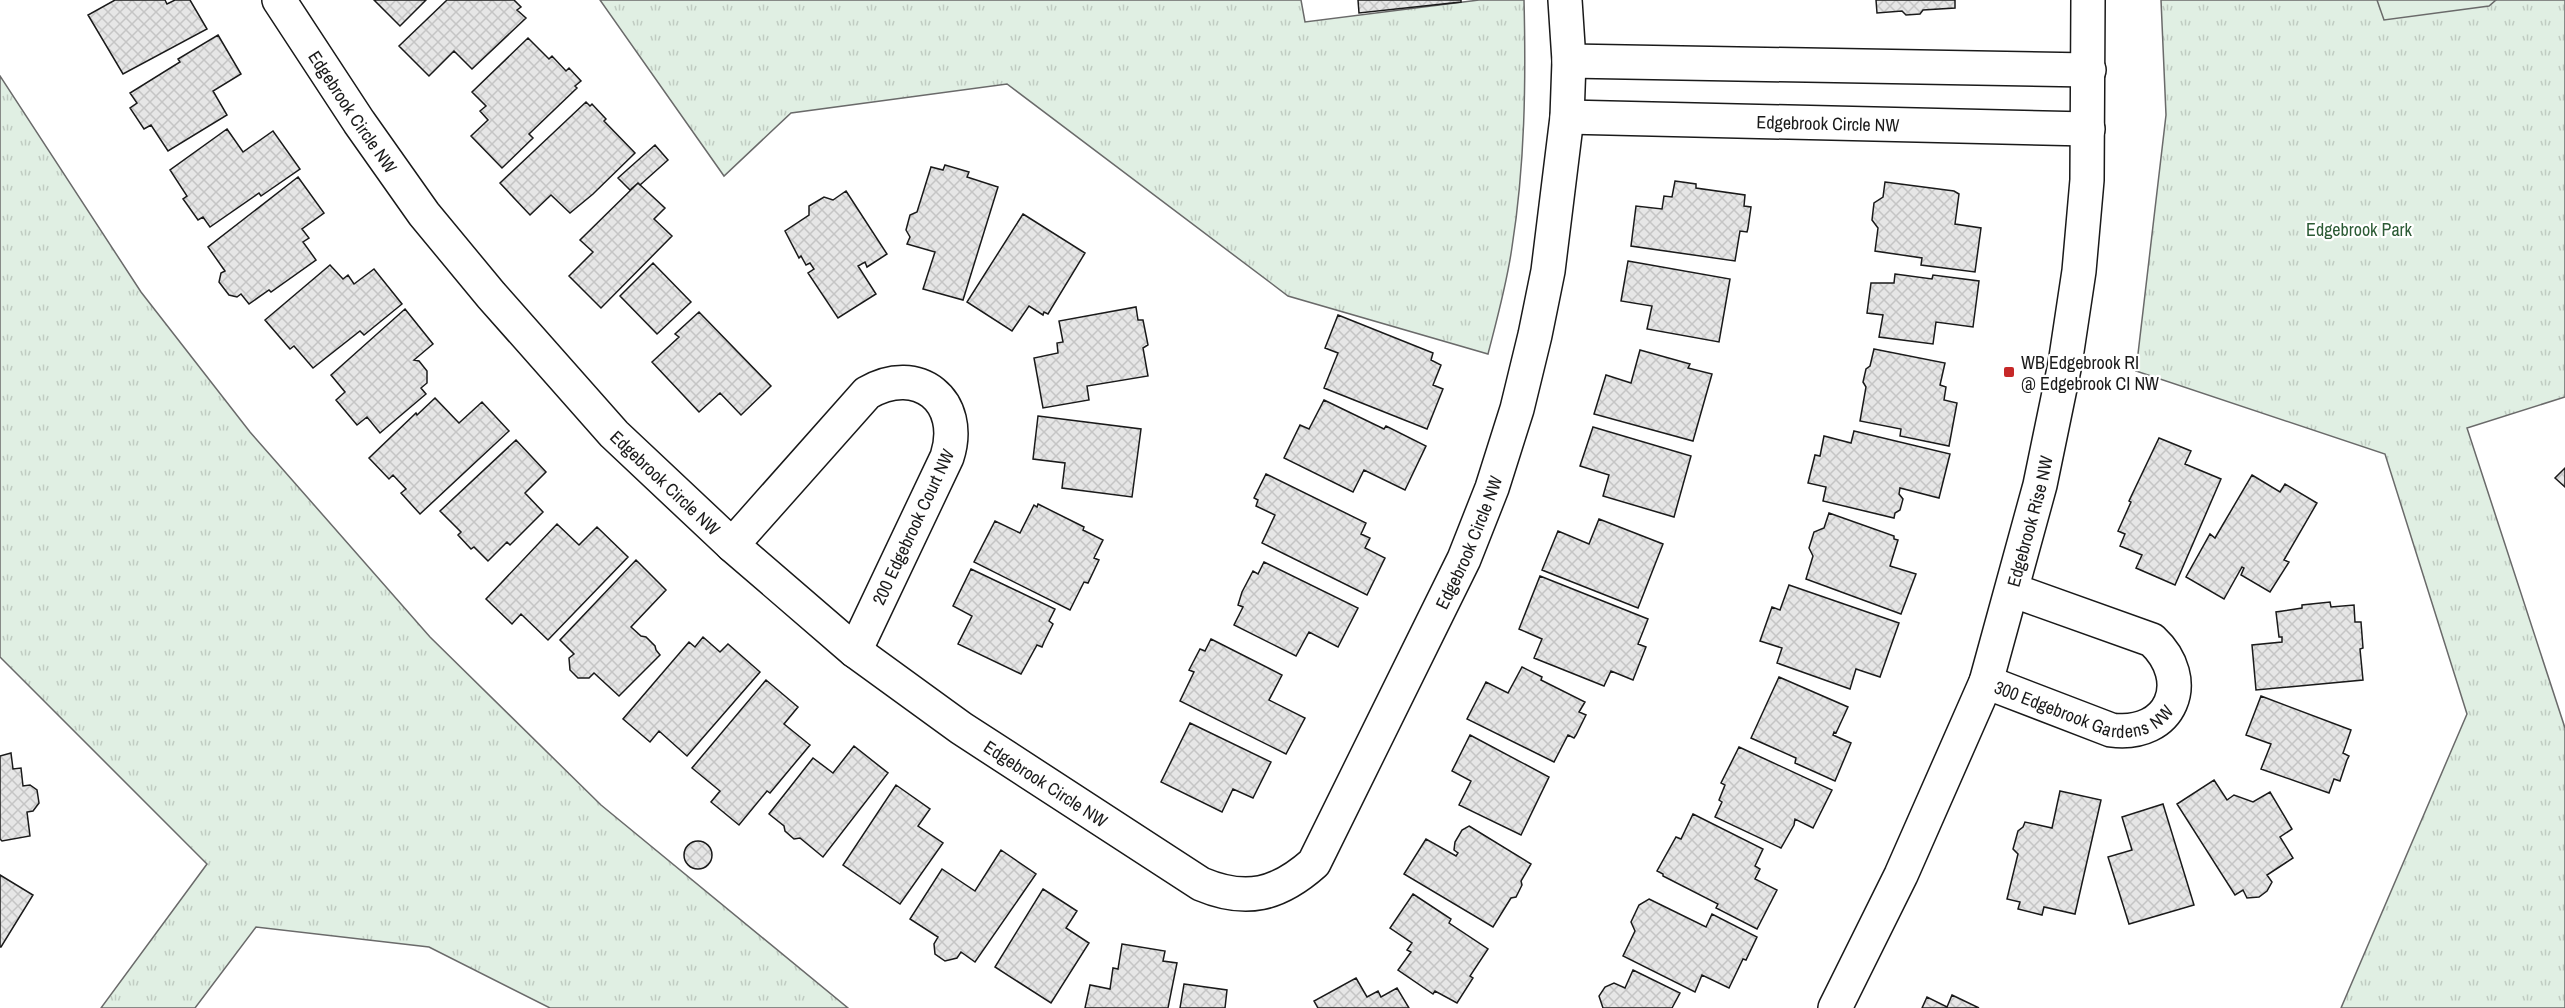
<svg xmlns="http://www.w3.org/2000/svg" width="2565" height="1008" viewBox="0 0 2565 1008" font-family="'Archivo Narrow',sans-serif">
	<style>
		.grass { fill: url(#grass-tufts); stroke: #6a6a6a; stroke-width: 1.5 }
		.garden { fill: #e0efe3; stroke: #6a6a6a; stroke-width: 1.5 }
		.building { fill: url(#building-cross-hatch); stroke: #1a1a1a; stroke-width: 1.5 }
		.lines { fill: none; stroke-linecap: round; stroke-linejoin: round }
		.minor-casing { stroke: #1a1a1a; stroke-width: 36 }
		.minor { stroke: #fff; stroke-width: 33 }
		.poi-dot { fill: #c62828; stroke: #fff; stroke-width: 2 }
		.labels { text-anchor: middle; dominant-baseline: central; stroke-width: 4.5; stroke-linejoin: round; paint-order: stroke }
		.street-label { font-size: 18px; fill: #1a1a1a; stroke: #fff }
		.park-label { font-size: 18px; fill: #2b5a34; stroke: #fff }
		.poi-label { font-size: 18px; fill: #1a1a1a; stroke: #fff; text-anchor: start }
	</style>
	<defs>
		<pattern id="grass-tufts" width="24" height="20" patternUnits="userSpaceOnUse" patternTransform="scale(1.5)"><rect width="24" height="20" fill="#e0efe3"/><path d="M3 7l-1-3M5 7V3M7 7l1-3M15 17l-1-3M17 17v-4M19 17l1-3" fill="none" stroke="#c0ccc2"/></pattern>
		<pattern id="building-cross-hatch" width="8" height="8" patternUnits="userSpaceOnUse" patternTransform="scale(1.5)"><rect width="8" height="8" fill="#e6e6e6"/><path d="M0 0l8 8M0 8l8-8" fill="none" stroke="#c5c5c5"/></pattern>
	</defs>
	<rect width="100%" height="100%" fill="#fff"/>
	<!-- grass -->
	<path class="grass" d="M 600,0 L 1301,0 L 1305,22 L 1479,0 L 1524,0 C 1526,82 1525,165 1512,247 C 1507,283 1497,319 1488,354 L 1288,296 L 1007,84 L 791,113 L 724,176 Z
		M 2161,0 L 2565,0 L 2565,397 L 2467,428 L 2565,728 L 2565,1008 L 2341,1008 L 2467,714 L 2385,454 L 2136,371 L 2166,115 Z
		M 0,76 L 141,292 L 250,432 L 430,637 L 601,805 L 848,1008 L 550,1008 L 429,947 L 256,927 L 195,1008 L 101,1008 L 207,864 L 0,657 Z"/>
	<!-- garden -->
	<path class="garden" d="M 2377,0 L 2496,0 L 2489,6 L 2384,20 Z"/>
	<!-- building -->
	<path class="building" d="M 115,0 L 165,0 L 167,4 L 175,0 L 190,0 L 207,29 L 123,74 L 88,15 Z
		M 374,0 L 426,0 L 400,26 Z
		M 447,0 L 514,0 L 521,7 L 517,10 L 526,18 L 472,69 L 454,51 L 429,76 L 399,46 Z
		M 1358,0 L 1461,0 L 1461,2 L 1359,13 Z
		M 1876,0 L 1955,0 L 1955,8 L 1923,10 L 1920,14 L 1906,15 L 1902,11 L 1877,13 Z
		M 218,35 L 241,74 L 213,91 L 227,115 L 168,151 L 151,125 L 144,129 L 130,108 L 137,103 L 130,93 L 180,62 L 178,59 Z
		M 528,38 L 549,59 L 552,56 L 566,71 L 569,68 L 581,81 L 575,86 L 577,88 L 529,134 L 533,138 L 502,168 L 471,136 L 488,120 L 480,111 L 486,106 L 472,92 Z
		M 586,102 L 590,106 L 592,104 L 606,119 L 604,121 L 635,153 L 593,194 L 570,213 L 551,195 L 530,215 L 500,183 Z
		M 227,129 L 243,152 L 273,131 L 300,169 L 261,196 L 259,193 L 210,227 L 203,217 L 198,220 L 186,203 L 183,199 L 187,196 L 170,170 Z
		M 655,145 L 668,160 L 640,185 L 638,183 L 630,190 L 618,178 Z
		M 945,165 L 969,172 L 967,177 L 998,187 L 963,300 L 923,289 L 935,252 L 907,244 L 910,237 L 906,230 L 910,215 L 917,212 L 931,167 L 943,170 Z
		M 298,177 L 324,213 L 302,229 L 309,238 L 303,242 L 316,260 L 271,292 L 269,290 L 249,304 L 241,294 L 237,297 L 229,295 L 219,282 L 221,273 L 225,271 L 208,247 Z
		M 1675,181 L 1696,184 L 1696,188 L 1745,195 L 1744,206 L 1751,207 L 1748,228 L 1747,232 L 1740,231 L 1735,261 L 1631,246 L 1636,206 L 1662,209 L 1664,196 L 1672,197 Z
		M 1885,182 L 1954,191 L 1959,194 L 1955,224 L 1981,228 L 1975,272 L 1921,265 L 1922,258 L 1875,251 L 1878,228 L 1872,220 L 1874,203 L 1883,197 Z
		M 638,183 L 665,208 L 654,219 L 672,236 L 601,308 L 569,276 L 593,252 L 580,240 Z
		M 846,191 L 887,254 L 867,267 L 865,262 L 858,266 L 876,294 L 838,318 L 808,273 L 814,269 L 810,263 L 806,265 L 801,256 L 799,258 L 785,231 L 809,215 L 809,206 L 824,197 L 833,200 Z
		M 1023,214 L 1085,253 L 1048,314 L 1044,312 L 1043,315 L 1029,306 L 1012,331 L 967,302 Z
		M 1628,261 L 1730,279 L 1719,342 L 1647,329 L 1652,306 L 1621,301 Z
		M 653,263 L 691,302 L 657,334 L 620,296 Z
		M 330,265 L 343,279 L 348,275 L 354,284 L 374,269 L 402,304 L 364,335 L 360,331 L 313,368 L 294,346 L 290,349 L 265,320 Z
		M 1895,274 L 1932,279 L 1933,275 L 1979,281 L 1973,327 L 1936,322 L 1933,344 L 1879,337 L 1883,315 L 1867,313 L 1871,283 L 1894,283 Z
		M 1136,307 L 1138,320 L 1143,320 L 1148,345 L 1143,348 L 1148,376 L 1087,386 L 1089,400 L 1043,408 L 1034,358 L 1058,353 L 1057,343 L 1063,342 L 1059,321 Z
		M 405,309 L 433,344 L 414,360 L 419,361 L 427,371 L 427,383 L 421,388 L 426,394 L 380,433 L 367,417 L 357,425 L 336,400 L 345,392 L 331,375 Z
		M 699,312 L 771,386 L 741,415 L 720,393 L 699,412 L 652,362 L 679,337 L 675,334 Z
		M 1338,315 L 1433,353 L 1431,360 L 1441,365 L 1433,385 L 1443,389 L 1427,429 L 1324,388 L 1338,353 L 1325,348 Z
		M 1874,349 L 1945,363 L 1940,385 L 1946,387 L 1944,400 L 1957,403 L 1949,446 L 1900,436 L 1901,429 L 1860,421 L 1866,387 L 1863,382 L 1866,369 L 1870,366 Z
		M 1640,350 L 1690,364 L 1688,368 L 1712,374 L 1693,441 L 1594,414 L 1606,375 L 1631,383 Z
		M 435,398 L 459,423 L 482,402 L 509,431 L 420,514 L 401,493 L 406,489 L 393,475 L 389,479 L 369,458 L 416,413 L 417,415 Z
		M 1324,400 L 1384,429 L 1386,426 L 1426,446 L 1405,490 L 1364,470 L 1353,492 L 1284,458 L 1300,425 L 1309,429 Z
		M 1038,416 L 1141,429 L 1132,497 L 1062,488 L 1065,463 L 1033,459 Z
		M 1593,427 L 1691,456 L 1674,517 L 1603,496 L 1609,475 L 1580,466 Z
		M 1854,431 L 1950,454 L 1939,498 L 1900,488 L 1899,494 L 1903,499 L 1900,510 L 1895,513 L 1894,518 L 1823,501 L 1826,487 L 1808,483 L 1815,455 L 1820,456 L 1824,436 L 1851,443 Z
		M 2159,438 L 2191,451 L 2185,464 L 2221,479 L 2175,585 L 2136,568 L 2142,555 L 2120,546 L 2125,534 L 2118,531 L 2131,502 L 2129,501 Z
		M 516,440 L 546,472 L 525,493 L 543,512 L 510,545 L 507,542 L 488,561 L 474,547 L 471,549 L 458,535 L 461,532 L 440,511 Z
		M 2565,468 L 2565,487 L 2555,478 Z
		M 1266,474 L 1366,523 L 1361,534 L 1370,538 L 1365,548 L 1385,558 L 1367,595 L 1262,543 L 1275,515 L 1256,506 L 1258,500 L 1254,498 Z
		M 2252,475 L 2280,492 L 2285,484 L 2317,503 L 2284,560 L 2289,562 L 2270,592 L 2241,575 L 2244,568 L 2242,567 L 2224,599 L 2186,577 L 2210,534 L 2215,538 Z
		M 1038,504 L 1084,527 L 1083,530 L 1103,540 L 1094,558 L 1099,560 L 1088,583 L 1084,582 L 1070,610 L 974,562 L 995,521 L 1020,533 L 1034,505 L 1037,507 Z
		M 1829,513 L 1894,536 L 1894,539 L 1898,540 L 1890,566 L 1916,574 L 1901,614 L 1806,579 L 1813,556 L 1809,548 L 1814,532 L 1824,528 Z
		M 1599,519 L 1663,544 L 1638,608 L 1542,570 L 1558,531 L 1589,544 Z
		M 557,524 L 579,545 L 597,527 L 628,557 L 548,640 L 521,614 L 512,624 L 486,599 Z
		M 636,560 L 666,590 L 631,627 L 641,636 L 646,637 L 655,646 L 656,650 L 660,655 L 619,696 L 594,673 L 589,678 L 578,678 L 570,670 L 569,658 L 574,654 L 560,640 Z
		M 1264,562 L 1358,608 L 1338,647 L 1309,632 L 1296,656 L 1234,625 L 1243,607 L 1238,605 L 1242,592 L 1253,571 L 1258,574 Z
		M 971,569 L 1055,609 L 1049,621 L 1053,624 L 1044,642 L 1042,647 L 1037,645 L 1021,674 L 958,644 L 972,616 L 953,606 Z
		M 1540,576 L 1648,619 L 1638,644 L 1646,647 L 1633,680 L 1611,671 L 1604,686 L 1534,658 L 1542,639 L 1519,629 Z
		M 1789,585 L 1899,623 L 1880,677 L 1856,669 L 1850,689 L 1777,663 L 1782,648 L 1760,641 L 1772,607 L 1780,610 Z
		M 2330,602 L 2331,607 L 2354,605 L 2355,622 L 2361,622 L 2363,648 L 2360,649 L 2363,680 L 2256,690 L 2252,645 L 2282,642 L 2282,637 L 2279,637 L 2276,612 L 2302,608 L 2302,605 Z
		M 703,637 L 720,652 L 728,644 L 760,672 L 687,756 L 659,731 L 650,742 L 623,719 L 689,642 L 695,647 Z
		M 1211,639 L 1282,675 L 1269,700 L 1305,718 L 1286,754 L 1180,701 L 1194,672 L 1189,670 L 1200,649 L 1205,651 Z
		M 1522,667 L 1542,677 L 1541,680 L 1585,702 L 1579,712 L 1586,715 L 1576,735 L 1574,738 L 1568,735 L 1554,762 L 1467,719 L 1486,682 L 1508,693 Z
		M 1779,677 L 1848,707 L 1836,733 L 1834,732 L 1833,735 L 1851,743 L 1835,781 L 1795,763 L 1796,758 L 1751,738 Z
		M 766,680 L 798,707 L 784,724 L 810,745 L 770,793 L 767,791 L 739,825 L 711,802 L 720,791 L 692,768 Z
		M 2261,696 L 2351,730 L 2343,753 L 2349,756 L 2347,760 L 2340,781 L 2334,779 L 2329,793 L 2261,769 L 2271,744 L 2246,735 Z
		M 1190,723 L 1271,762 L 1253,798 L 1233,789 L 1222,812 L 1161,782 Z
		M 1470,735 L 1549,777 L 1521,835 L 1459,805 L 1471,781 L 1452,771 Z
		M 854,746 L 888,773 L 823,857 L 800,838 L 794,839 L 785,831 L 784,826 L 769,814 L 813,758 L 833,773 Z
		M 1739,747 L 1832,790 L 1813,828 L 1795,819 L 1794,825 L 1781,848 L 1715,817 L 1722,802 L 1719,800 L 1725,785 L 1721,783 Z
		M 11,753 L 13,769 L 21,768 L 23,786 L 30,785 L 37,790 L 39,803 L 33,811 L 27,812 L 30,836 L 2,841 L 0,839 L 0,756 Z
		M 2214,780 L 2227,800 L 2234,795 L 2253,802 L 2270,792 L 2292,829 L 2280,837 L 2293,858 L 2267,875 L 2272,882 L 2267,891 L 2259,897 L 2247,898 L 2243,890 L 2235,895 L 2177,804 Z
		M 896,785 L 930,809 L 918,826 L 943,843 L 900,904 L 843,865 Z
		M 2060,791 L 2101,800 L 2075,914 L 2044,907 L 2042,915 L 2018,909 L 2020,902 L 2007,899 L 2018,854 L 2013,849 L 2018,831 L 2023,827 L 2025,822 L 2052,828 Z
		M 2163,804 L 2194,905 L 2129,924 L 2108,857 L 2132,850 L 2122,817 Z
		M 1693,814 L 1763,849 L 1755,866 L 1760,869 L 1755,879 L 1777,890 L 1757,929 L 1716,908 L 1718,904 L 1663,876 L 1663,874 L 1657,871 L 1676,837 L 1681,839 Z
		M 1469,826 L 1531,864 L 1521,881 L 1522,885 L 1516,897 L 1511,898 L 1493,927 L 1404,874 L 1426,839 L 1456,856 L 1458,853 L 1454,850 L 1455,842 L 1462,830 Z
		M684 855a14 14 0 1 1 28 0a14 14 0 1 1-28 0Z
		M 1001,850 L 1036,874 L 975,962 L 961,952 L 957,958 L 945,961 L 935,954 L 934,944 L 938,937 L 910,919 L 942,869 L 975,891 Z
		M 0,875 L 33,895 L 1,947 L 0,947 Z
		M 1043,889 L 1077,911 L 1066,928 L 1089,943 L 1051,1003 L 995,967 Z
		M 1413,894 L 1451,919 L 1449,923 L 1488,949 L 1470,976 L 1473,978 L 1457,1003 L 1435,991 L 1433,994 L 1398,970 L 1411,952 L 1407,950 L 1412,943 L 1390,928 Z
		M 1649,899 L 1706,927 L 1712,914 L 1757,937 L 1746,960 L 1743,959 L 1729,988 L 1702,975 L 1695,992 L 1623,956 L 1635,931 L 1631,922 L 1639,905 Z
		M 1122,944 L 1165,951 L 1163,961 L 1177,963 L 1168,1008 L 1085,1008 L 1090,985 L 1110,989 L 1113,968 L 1118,969 Z
		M 1633,970 L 1680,993 L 1672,1008 L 1603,1008 L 1599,996 L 1605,987 L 1614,983 L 1625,988 Z
		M 1356,978 L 1367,997 L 1378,991 L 1381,997 L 1397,988 L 1409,1008 L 1318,1008 L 1314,1001 Z
		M 1184,984 L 1227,990 L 1225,1008 L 1180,1008 Z
		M 1952,995 L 1979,1008 L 1922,1008 L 1927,997 L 1947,1007 Z"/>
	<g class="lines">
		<defs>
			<g id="minor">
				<path id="s1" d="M 279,0 L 359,122 L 424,214 L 491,295 L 614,434 L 732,545 L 855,651 L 961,728 L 1201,884 C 1246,903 1278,895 1314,863 L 1464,559 L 1492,488 L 1517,409 L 1535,335 L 1548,271 L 1567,117 L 1569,61 L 1565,0"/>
				<path d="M 1569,61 L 2089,70"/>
				<path id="s2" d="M 1567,117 L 2088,129"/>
				<path d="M 732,545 L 867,393 C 918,363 965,401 947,457 L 855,651"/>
				<path id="s3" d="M 1986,682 L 2111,730 C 2172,738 2195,680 2152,640 L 2012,590"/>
				<path id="s4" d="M 1835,1008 L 1901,875 L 1986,682 L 2040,485 L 2065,364 L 2079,271 L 2087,180 L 2088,0"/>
			</g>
		</defs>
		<!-- minor casing -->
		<use href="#minor" class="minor-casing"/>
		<!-- minor -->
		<use href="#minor" class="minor"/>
	</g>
	<!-- markers -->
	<rect class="poi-dot" x="2003" y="366" width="12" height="12" rx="3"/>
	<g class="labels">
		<!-- street labels -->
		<g class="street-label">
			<text stroke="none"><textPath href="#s1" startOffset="134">Edgebrook Circle NW</textPath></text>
			<text stroke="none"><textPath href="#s2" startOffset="261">Edgebrook Circle NW</textPath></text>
			<text stroke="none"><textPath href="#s1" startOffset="620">Edgebrook Circle NW</textPath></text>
			<text stroke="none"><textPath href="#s4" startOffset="526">Edgebrook Rise NW</textPath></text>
			<text transform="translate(913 527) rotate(-65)">200 Edgebrook Court NW</text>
			<text stroke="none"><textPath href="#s1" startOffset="1770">Edgebrook Circle NW</textPath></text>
			<text stroke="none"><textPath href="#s3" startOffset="105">300 Edgebrook Gardens NW</textPath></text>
			<text stroke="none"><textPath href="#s1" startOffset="1106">Edgebrook Circle NW</textPath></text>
		</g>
		<!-- park labels -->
		<g class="park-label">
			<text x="2359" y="229">Edgebrook Park</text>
		</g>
		<!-- poi labels -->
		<g class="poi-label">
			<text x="2021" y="362">WB Edgebrook RI<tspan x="2021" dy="21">@ Edgebrook CI NW</tspan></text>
		</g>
	</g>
</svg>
